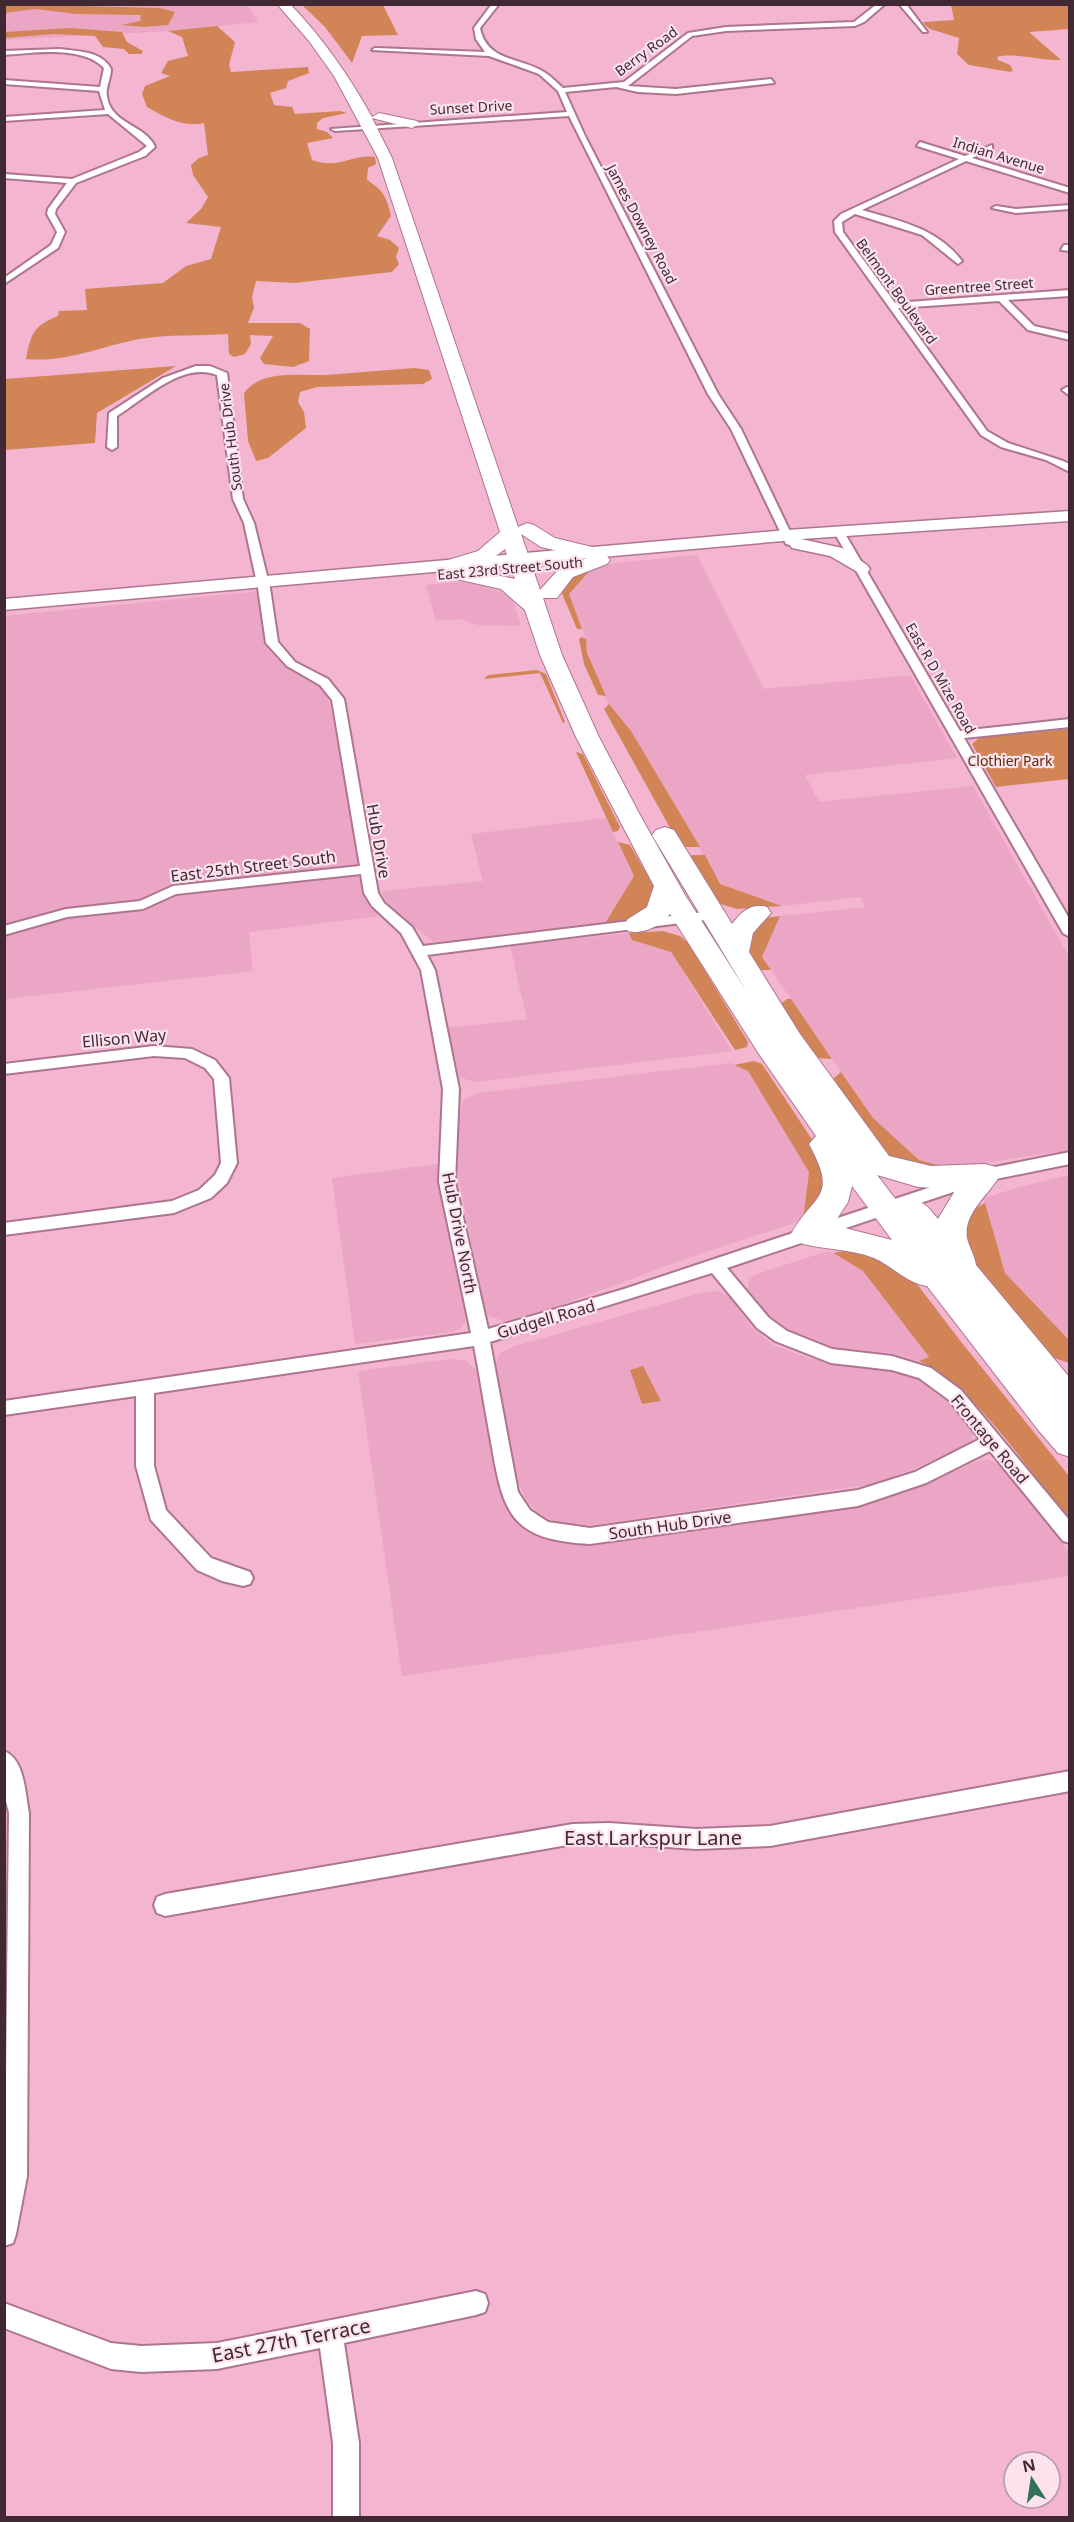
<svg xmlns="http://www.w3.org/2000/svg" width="1074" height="2522" viewBox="0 0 1074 2522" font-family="'Noto Sans',sans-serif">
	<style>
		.built { fill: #eaa6c4 }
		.green { fill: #d18557 }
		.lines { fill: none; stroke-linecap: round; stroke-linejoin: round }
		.street-casing { stroke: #ae758f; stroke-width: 4 }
		.primary-casing { stroke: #ae758f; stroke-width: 3 }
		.highway-casing { stroke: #ae758f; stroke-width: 2 }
		.street { fill: #fff; fill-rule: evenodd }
		.primary { fill: #fff; fill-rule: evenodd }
		.highway { fill: #fff; fill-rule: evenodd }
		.labels { text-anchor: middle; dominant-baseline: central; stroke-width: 4.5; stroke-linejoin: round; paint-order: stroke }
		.far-street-label { font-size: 14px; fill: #412934; stroke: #fce2ed }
		.far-park-label { font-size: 14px; fill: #5f2c07; stroke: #fce2ed }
		.street-label { font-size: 16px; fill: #412934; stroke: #fce2ed }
		.near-street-label { font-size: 20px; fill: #412934; stroke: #fce2ed }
	</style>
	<rect width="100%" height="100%" fill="#f3b5d0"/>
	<!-- built -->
	<path class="built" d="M 5,5 L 247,5 L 258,22 L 168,31 L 5,40 Z
		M 697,555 L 764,689 L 910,675 L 957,758 L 805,775 L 819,802 L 973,786 L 1069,957 L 1069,1151 L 1012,1158 L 957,1170 L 919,1160 L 873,1118 L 762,957 L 780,916 L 865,907 L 861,897 L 782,906 L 720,884 L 631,731 L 610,708 L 587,653 L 586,639 L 569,594 L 595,565 Z
		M 469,581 L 511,595 L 521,626 L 478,625 L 460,619 L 436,621 L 426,585 Z
		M 260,591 L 271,652 L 326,687 L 366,875 L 358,877 L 361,879 L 365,897 L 379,916 L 249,932 L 253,971 L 5,999 L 4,616 Z
		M 606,818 L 634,876 L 604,925 L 434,942 L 391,909 L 383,896 L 383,891 L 483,881 L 471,834 Z
		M 629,933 L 632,940 L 671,952 L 732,1051 L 475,1082 L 459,1077 L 447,1028 L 527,1019 L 510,946 Z
		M 730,1063 L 748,1071 L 809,1172 L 803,1220 L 693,1256 L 556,1307 L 505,1322 L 488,1315 L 483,1306 L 454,1153 L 462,1104 L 466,1098 L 479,1093 Z
		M 438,1164 L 465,1310 L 465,1322 L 461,1328 L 452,1332 L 355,1344 L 332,1178 Z
		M 1069,1175 L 1069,1340 L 1005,1273 L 983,1199 L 1019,1187 Z
		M 828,1251 L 863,1271 L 929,1357 L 919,1361 L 895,1354 L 816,1345 L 778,1330 L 747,1292 L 749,1280 L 757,1274 Z
		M 718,1291 L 730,1297 L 751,1327 L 775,1346 L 811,1359 L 892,1368 L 928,1382 L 952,1401 L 973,1429 L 972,1441 L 958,1450 L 883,1481 L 864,1485 L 595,1525 L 564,1524 L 548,1519 L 535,1510 L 526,1500 L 515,1474 L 495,1366 L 499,1354 L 512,1347 L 701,1293 Z
		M 451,1359 L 467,1361 L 476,1370 L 498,1484 L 507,1507 L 528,1528 L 545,1537 L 563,1542 L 598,1544 L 871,1502 L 926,1484 L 978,1461 L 988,1459 L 1004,1467 L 1069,1552 L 1069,1576 L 402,1676 L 358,1371 Z"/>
	<!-- green -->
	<path class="green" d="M 5,4 L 160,8 L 175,12 L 168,25 L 144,27 L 121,25 L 140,21 L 141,15 L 76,14 L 35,9 L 5,13 Z
		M 302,5 L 383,5 L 398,35 L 362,36 L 352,63 L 325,27 Z
		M 951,5 L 1069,5 L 1069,29 L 1029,32 L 1061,60 C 1041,61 1013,52 997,57 L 998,60 L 1010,65 L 1013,70 L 1011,72 L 969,65 L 957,54 L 959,38 L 930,29 L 924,24 L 924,22 L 954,20 Z
		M 217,26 L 235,42 L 229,65 L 231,72 L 308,67 L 309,73 L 288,81 L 286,88 L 270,93 L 274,105 L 292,107 L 295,114 L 340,111 L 347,113 L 323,118 L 317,123 L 317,129 L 327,132 L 333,138 L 307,143 L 312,160 C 340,170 352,154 375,157 L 376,164 L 368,168 L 367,180 C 383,190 387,197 391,216 L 377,236 L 390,240 L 399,248 L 396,257 L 399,264 L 392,272 L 294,283 L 256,281 L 252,297 L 254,308 L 248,323 L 300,323 L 310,329 L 309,361 L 293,367 L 264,364 L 260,358 L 273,336 L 250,335 L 251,344 L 245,354 L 234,357 L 229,354 L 228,334 C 199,336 168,334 140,339 C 101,346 67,363 26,359 C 31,334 33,326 58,316 L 59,311 L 87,310 L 85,289 L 163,283 L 186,266 L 211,259 L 221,227 L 186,223 L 201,209 L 208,197 L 193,175 L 191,165 L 199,158 L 208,155 L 204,123 C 184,128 164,117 147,107 L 142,94 L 145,86 L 170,76 L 161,73 L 168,61 L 188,56 L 182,37 L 168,31 Z
		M 70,28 L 122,32 L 127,42 L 143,51 L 141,54 L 129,54 L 124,49 L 103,47 L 95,36 L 54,34 L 5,38 L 5,32 Z
		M 176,366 L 97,413 L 95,443 L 5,450 L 5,379 Z
		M 414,368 L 429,370 L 432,379 L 423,384 L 317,387 L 300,392 L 298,402 L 304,412 L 306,428 L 268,458 L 256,461 L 248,441 L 244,393 C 262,369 300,376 326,375 C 355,373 385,370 414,368 Z
		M 595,565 L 569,594 L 582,629 L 577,629 L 561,591 L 562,582 Z
		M 582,637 L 586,639 L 587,653 L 606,696 L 598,695 L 584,664 L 579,639 Z
		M 537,670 L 546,674 L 565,722 L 563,723 L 540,673 L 484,679 L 488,675 Z
		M 609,704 L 631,731 L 700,847 L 684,847 L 679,844 L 604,709 Z
		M 1069,729 L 1069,779 L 996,787 L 972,744 L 979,738 Z
		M 576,752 L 583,754 L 620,827 L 618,831 L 613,832 Z
		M 618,842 L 630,845 L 657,892 L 639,920 L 604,925 L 634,876 Z
		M 692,855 L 705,855 L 720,884 L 782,906 L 737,909 L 717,903 L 689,858 Z
		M 780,916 L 762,957 L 771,970 L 759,970 L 745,951 L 744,934 L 766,918 Z
		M 663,931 L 680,936 L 688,943 L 748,1042 L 747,1047 L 735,1050 L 671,952 L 632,940 L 629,933 Z
		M 787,999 L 791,999 L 832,1059 L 816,1058 L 779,1005 Z
		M 754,1061 L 762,1064 L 827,1162 L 833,1179 L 803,1220 L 809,1172 L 748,1071 L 734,1065 Z
		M 841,1072 L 873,1118 L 919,1160 L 949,1168 L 889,1162 L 832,1080 Z
		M 985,1203 L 1005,1273 L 1069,1340 L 1069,1363 L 1051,1357 L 964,1260 L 962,1225 L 974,1209 Z
		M 844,1251 L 856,1251 L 901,1263 L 962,1343 L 1069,1476 L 1069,1521 C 1034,1477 970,1381 919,1361 L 929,1357 L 863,1271 L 833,1253 Z
		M 643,1366 L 661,1401 L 642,1404 L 630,1370 Z"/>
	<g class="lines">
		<defs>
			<path id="street" d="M 492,4 L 499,4 L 480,28 C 487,62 520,57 544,72 C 551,76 557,83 563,88 L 624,82 L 688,33 L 726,27 L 854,22 L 877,4 L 885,4 L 864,22 L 855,26 L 726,31 L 692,36 L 628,86 L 676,89 L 771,79 L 774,83 L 676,94 L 638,92 L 616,87 L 565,92 L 585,136 L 718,394 L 741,429 L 796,544 L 795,546 L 786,544 L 731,429 L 708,394 L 569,116 L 335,131 L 331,129 L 567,112 L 558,91 L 539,74 L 489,56 L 372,50 L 375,48 L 485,52 L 476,39 L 474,28 Z
				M 899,4 L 906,4 L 927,32 L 923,32 Z
				M 59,49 C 77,51 102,51 111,69 C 111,79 105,88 107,97 C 111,124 146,125 155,147 L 145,156 L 76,183 L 56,209 L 55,214 L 65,232 L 58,248 L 4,284 L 4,278 L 51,245 L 57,232 L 47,214 L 48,209 L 67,183 L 4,178 L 4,174 L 72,179 L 139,152 L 147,146 L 108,114 L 4,121 L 4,117 L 105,110 L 99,91 L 4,84 L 4,80 L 100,87 L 104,68 C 82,45 33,53 4,55 L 4,51 Z
				M 920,142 L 965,156 L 992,145 L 992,149 L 972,158 L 1070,188 L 1070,193 L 966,161 L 862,210 C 900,221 937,228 962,261 L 958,264 L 922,235 L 855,214 L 842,222 L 843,232 L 895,303 L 1070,290 L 1070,296 L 1008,300 L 1034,326 L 1070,334 L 1070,340 L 1028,330 L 999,301 L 898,308 L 987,431 L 1008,443 L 1063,461 L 1070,464 L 1070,472 L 1046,460 L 1001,447 L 981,435 L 835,232 L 834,221 L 841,214 L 959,159 L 917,146 Z
				M 1070,205 L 1070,209 L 1016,213 L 992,208 L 996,206 L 1016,209 Z
				M 1064,245 L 1070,245 L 1070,251 L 1061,250 Z
				M 196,366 L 210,366 L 227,373 L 243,499 L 254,523 L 270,588 L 278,642 L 295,662 L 328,679 L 344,699 L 378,893 L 384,903 L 412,927 L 423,946 L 713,911 L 720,915 L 713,919 L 427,955 L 435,970 L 459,1089 L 455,1182 L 488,1329 L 624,1289 L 985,1169 L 1070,1152 L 1070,1164 L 986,1181 L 727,1268 L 769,1318 L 787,1331 L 832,1349 L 892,1356 L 931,1368 L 961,1390 L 1070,1521 L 1070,1543 L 1063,1541 L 990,1451 L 926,1483 L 858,1506 L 590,1544 C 510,1540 503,1513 491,1442 C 485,1410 480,1378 474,1346 L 154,1393 L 154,1466 L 166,1510 L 211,1558 L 250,1572 L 253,1578 L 250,1584 L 243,1586 L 222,1581 L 197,1570 L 151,1520 L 136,1466 L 136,1396 L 4,1415 L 4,1401 L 471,1333 L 439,1182 L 443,1089 L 421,970 L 401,933 L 372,906 L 364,893 L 361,874 L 176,894 L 143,909 L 67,917 L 4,935 L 4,926 L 66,909 L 140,901 L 173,886 L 360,866 L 332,700 L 320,685 L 287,666 L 266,643 L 258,588 L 244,523 L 233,499 L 217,375 C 183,361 144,399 117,416 L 117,447 L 112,450 L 107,447 L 109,413 L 163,378 ZM 712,1273 L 757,1328 L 775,1341 L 831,1363 L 892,1370 L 919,1378 L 949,1400 L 980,1439 L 915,1472 L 858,1490 L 590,1528 L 548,1522 L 530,1510 L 518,1492 L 490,1342 Z
				M 1067,387 L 1070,388 L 1070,396 L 1062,390 Z
				M 839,529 L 844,532 L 960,731 L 1070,719 L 1070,727 L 964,738 L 1070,920 L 1070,937 L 1063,933 L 834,532 Z
				M 154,1046 L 192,1049 L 215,1060 L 229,1078 L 237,1163 L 227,1183 L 211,1198 L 174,1213 L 4,1235 L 4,1223 L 172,1201 L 199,1190 L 215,1175 L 221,1163 L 214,1079 L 205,1068 L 185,1058 L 154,1056 L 4,1074 L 4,1064 Z
				M 4,1751 C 25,1759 25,1794 29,1813 L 27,2176 L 16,2234 L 13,2243 L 4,2246 L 9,1813 L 4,1793 Z
				M 1070,1771 L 1070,1791 L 770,1846 L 696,1849 L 609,1843 L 573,1844 L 165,1916 L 157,1913 L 154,1905 L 157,1897 L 165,1894 L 573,1824 L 609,1823 L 696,1829 L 770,1826 Z
				M 476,2291 L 485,2294 L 488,2303 L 485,2312 L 476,2315 L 344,2343 L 359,2443 L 359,2518 L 333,2518 L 333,2443 L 320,2348 L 217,2369 L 141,2372 L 111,2369 L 4,2328 L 4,2303 L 111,2343 L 141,2346 L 217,2343 Z"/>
			<path id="primary" d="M 1070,511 L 1070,521 L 801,539 L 842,548 L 867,565 L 870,569 L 867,573 L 861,574 L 830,556 L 792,548 L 789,544 L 794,540 L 4,610 L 4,599 L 787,530 Z"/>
			<path id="highway" d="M 277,4 L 290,4 C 323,38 349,76 372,117 L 379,113 L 417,121 L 419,124 L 412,128 L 372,118 L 392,158 L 518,527 L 527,523 L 534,525 L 555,538 L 596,548 L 598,554 L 607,556 L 610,560 L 607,564 L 573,577 L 557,598 L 543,598 L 562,655 L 599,737 L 641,817 L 685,895 L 747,992 L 652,835 L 656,830 L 665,827 L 674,830 L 732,924 C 742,911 751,903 767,907 L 771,913 L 753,933 L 749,952 L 800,1034 L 889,1156 L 931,1166 L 985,1164 L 996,1167 L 1000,1175 C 989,1195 963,1213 967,1238 C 969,1247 975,1256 976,1265 L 1070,1378 L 1070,1457 L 1058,1453 L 1039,1431 L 927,1286 C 908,1284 891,1265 874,1258 C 849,1248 821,1250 796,1242 L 791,1234 C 814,1193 839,1199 809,1144 L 816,1136 L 759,1054 L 670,914 C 660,926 643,935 628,931 L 624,925 L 628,919 L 647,907 L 654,886 L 576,737 L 540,655 L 525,610 L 501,589 L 447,577 L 443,573 L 446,570 L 442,565 L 445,561 L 478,551 L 500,532 L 378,158 L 334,76 L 309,41 ZM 521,534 L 541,547 L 587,558 L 559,569 L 540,590 ZM 505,549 L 515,579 L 463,568 L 492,559 ZM 877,1175 L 918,1187 L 956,1189 L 938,1219 C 927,1206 921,1196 902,1202 L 900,1205 ZM 852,1186 L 892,1240 L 833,1225 L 848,1202 Z"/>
		</defs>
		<!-- street casing -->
		<use href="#street" class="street-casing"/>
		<!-- primary casing -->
		<use href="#primary" class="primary-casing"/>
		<!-- highway casing -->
		<use href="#highway" class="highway-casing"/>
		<!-- street -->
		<use href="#street" class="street"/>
		<!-- primary -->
		<use href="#primary" class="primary"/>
		<!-- highway -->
		<use href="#highway" class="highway"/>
	</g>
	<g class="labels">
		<!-- far-street labels -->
		<g class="far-street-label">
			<text transform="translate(646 51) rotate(-36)">Berry Road</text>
			<text transform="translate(471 107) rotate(-3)">Sunset Drive</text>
			<text transform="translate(999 155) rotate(17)">Indian Avenue</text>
			<text transform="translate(642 224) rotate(62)">James Downey Road</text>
			<text transform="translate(979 286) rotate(-4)">Greentree Street</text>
			<text transform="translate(897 291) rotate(54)">Belmont Boulevard</text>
			<text transform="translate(230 437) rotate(-97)">South Hub Drive</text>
			<text transform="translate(510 568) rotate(-5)">East 23rd Street South</text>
			<text transform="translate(941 678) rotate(60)">East R D Mize Road</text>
		</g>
		<!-- far-park labels -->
		<g class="far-park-label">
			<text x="1010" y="760">Clothier Park</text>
		</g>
		<!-- street labels -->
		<g class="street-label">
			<text transform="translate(379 841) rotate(80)">Hub Drive</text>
			<text transform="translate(253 866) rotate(-7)">East 25th Street South</text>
			<text transform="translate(124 1038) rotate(-5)">Ellison Way</text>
			<text transform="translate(460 1233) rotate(79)">Hub Drive North</text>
			<text transform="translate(546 1319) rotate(-16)">Gudgell Road</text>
			<text transform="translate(990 1439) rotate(50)">Frontage Road</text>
			<text transform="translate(670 1525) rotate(-8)">South Hub Drive</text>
		</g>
		<!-- near-street labels -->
		<g class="near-street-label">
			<text x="653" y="1837">East Larkspur Lane</text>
			<text transform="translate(291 2340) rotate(-11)">East 27th Terrace</text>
		</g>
	</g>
	<!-- border -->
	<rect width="1074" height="2522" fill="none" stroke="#412934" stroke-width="12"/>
	<!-- north arrow -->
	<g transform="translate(1032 2480) rotate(348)"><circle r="28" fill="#fce2ed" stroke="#b198a3" stroke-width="1.5"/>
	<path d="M0-4.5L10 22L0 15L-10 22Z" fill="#31705d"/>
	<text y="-9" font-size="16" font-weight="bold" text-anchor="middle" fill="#412934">N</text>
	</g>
</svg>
